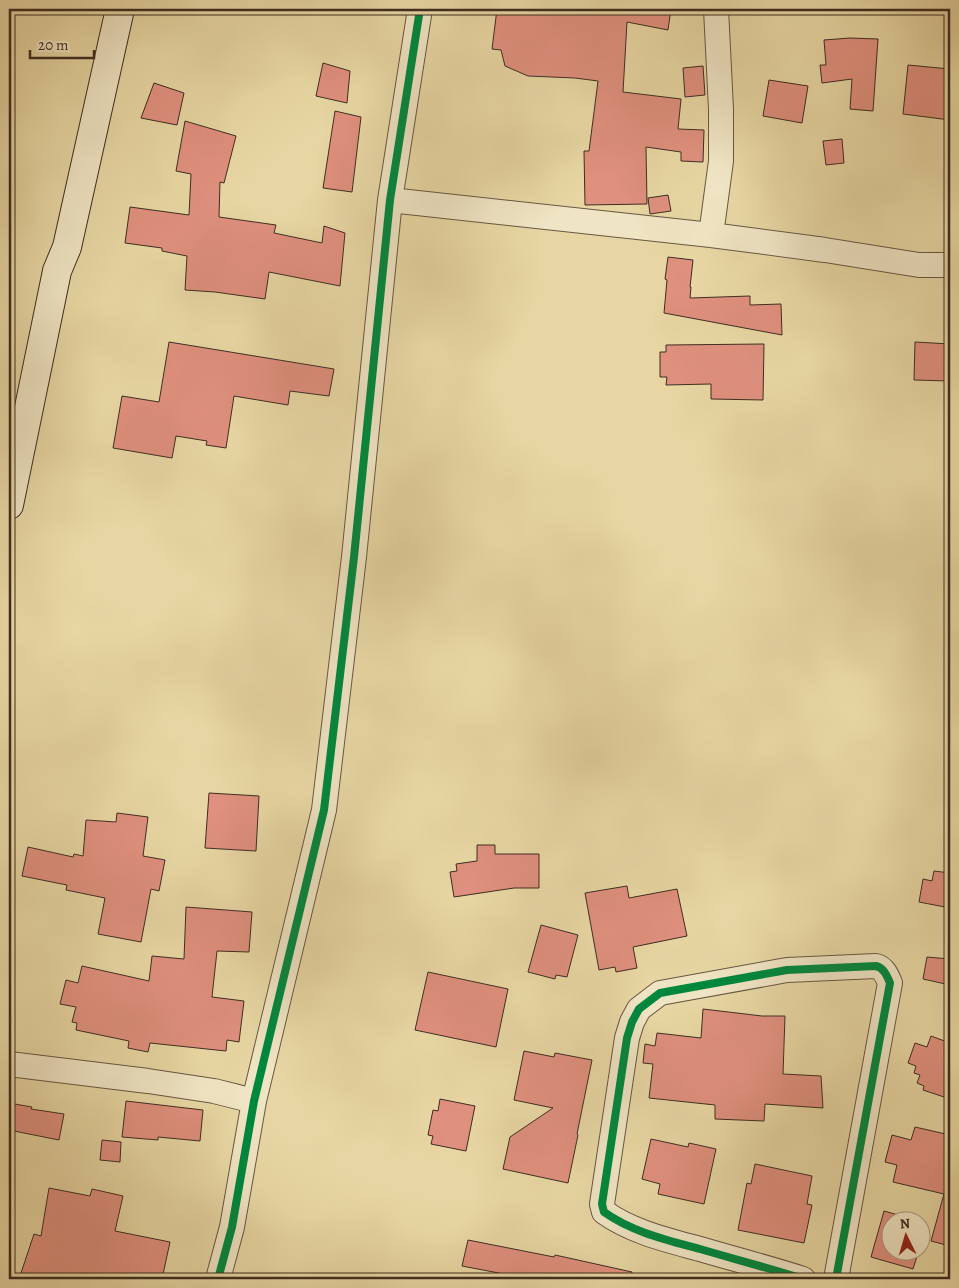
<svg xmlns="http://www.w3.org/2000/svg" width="959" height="1288" viewBox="0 0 959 1288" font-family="Alegreya,serif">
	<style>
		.building { fill: #df907e; stroke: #3e2d21 }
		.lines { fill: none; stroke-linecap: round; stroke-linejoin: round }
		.minor-casing { stroke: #685742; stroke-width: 26 }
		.secondary-casing { stroke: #3e2d21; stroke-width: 30 }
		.minor { stroke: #efe4c3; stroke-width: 24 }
		.secondary { stroke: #efe4c3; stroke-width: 28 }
		.cycleway-casing { stroke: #efe4c3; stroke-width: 11 }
		.cycleway { stroke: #00873e; stroke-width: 8 }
	</style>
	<rect width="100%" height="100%" fill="#e7d6a3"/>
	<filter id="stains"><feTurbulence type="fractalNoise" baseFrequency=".004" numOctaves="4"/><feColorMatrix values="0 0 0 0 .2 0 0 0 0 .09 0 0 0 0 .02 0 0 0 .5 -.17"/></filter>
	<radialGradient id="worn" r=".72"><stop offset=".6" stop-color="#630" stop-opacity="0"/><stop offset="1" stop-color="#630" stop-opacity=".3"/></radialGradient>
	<!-- building -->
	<path class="building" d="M 497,9 L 671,9 L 668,30 L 627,22 L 623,92 L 681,99 L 678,129 L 704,130 L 703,162 L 681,161 L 681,152 L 646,147 L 647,204 L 585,205 L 584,151 L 589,151 L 598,81 L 575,78 L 528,76 L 505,66 L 501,50 L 492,49 Z
		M 850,38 L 878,39 L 873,111 L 850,109 L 852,79 L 822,83 L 820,65 L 826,65 L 824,40 Z
		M 323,63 L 350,71 L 347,103 L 316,96 Z
		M 908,65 L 950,69 L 950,120 L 903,114 Z
		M 703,66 L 705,95 L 685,97 L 683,68 Z
		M 769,80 L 808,86 L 802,123 L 763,116 Z
		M 154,83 L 184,93 L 177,125 L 141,118 Z
		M 335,111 L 361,117 L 352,192 L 323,188 Z
		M 185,121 L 236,136 L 224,183 L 220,182 L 219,217 L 276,225 L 274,233 L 322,243 L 324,226 L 345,233 L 340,286 L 269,272 L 265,299 L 215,292 L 185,290 L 187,256 L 162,251 L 162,248 L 125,243 L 130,207 L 189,215 L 191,174 L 176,171 Z
		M 842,139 L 844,163 L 826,165 L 823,141 Z
		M 668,195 L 671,211 L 650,214 L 648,198 Z
		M 668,257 L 693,260 L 690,287 L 691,287 L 690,298 L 750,296 L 750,305 L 781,304 L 782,335 L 664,313 L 667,280 L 665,279 Z
		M 169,342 L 334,369 L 329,396 L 290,391 L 288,405 L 234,396 L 226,448 L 206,445 L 207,441 L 176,436 L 172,458 L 113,448 L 122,396 L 159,402 Z
		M 915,342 L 950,344 L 950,381 L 914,380 Z
		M 764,344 L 763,400 L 711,399 L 711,384 L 666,385 L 667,377 L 660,377 L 660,352 L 666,352 L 666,345 Z
		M 209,793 L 259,796 L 256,851 L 205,848 Z
		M 117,813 L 148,817 L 143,856 L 165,860 L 159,891 L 151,889 L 141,942 L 98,934 L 105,898 L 66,890 L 67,885 L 22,876 L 28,847 L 73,857 L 74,854 L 83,856 L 86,820 L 116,822 Z
		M 477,845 L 495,845 L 495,854 L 539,854 L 539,888 L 514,888 L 454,897 L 450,872 L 457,871 L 456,864 L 477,861 Z
		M 934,871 L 950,873 L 950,908 L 919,902 L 923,879 L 932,881 Z
		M 627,886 L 629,898 L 677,889 L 687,936 L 633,947 L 637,968 L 616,972 L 615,967 L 599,970 L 585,893 Z
		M 186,907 L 252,912 L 249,952 L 217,951 L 212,997 L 244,1001 L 239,1042 L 227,1040 L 226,1051 L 150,1043 L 148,1052 L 128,1048 L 129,1041 L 76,1030 L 77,1023 L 72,1022 L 76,1007 L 60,1004 L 66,980 L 78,983 L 82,966 L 149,981 L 152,956 L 184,959 Z
		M 541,925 L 578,935 L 567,977 L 556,975 L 555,979 L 528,972 Z
		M 927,957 L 950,959 L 950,985 L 923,979 Z
		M 428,972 L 508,989 L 496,1047 L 415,1030 Z
		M 703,1009 L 762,1016 L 785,1016 L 783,1074 L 821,1076 L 823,1108 L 765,1104 L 764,1121 L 715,1119 L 715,1105 L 649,1098 L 653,1064 L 643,1063 L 645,1044 L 655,1046 L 657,1033 L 701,1038 Z
		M 931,1036 L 950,1043 L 950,1099 L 923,1090 L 924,1086 L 917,1083 L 920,1075 L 914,1073 L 916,1066 L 908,1063 L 915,1043 L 927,1047 Z
		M 524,1051 L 554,1057 L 555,1053 L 592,1060 L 577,1134 L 578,1135 L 568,1183 L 503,1169 L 510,1137 L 553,1108 L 514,1100 Z
		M 440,1099 L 475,1106 L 466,1151 L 431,1144 L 433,1136 L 428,1135 L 433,1110 L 438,1111 Z
		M 126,1101 L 203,1110 L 200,1141 L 158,1137 L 158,1140 L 122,1137 Z
		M 9,1103 L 32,1107 L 31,1109 L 64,1114 L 59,1140 L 9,1130 Z
		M 915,1127 L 950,1135 L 950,1246 L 931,1241 L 944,1194 L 893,1182 L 897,1165 L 885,1162 L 892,1135 L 911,1140 Z
		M 651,1139 L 688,1147 L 689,1143 L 716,1149 L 704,1204 L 658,1194 L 660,1184 L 642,1179 Z
		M 102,1140 L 121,1142 L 120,1162 L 100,1160 Z
		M 755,1164 L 812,1176 L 807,1204 L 812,1205 L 804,1243 L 738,1230 L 747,1183 L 751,1184 Z
		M 49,1188 L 90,1196 L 92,1189 L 123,1196 L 115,1231 L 170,1242 L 162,1279 L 19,1279 L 34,1234 L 41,1236 Z
		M 884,1211 L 916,1220 L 892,1220 L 892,1250 L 919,1250 L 913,1269 L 871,1257 Z
		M 468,1240 L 554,1257 L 555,1255 L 632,1272 L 631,1279 L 530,1279 L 462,1266 Z"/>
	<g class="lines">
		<defs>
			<path id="minor" d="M 390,200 L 711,235 L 825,250 L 919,265 L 950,265
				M 711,235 L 721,161 L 721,109 L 716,9
				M 9,1064 L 148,1081 L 214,1091 L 254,1101
				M 218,1279 L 232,1227 L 254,1101 L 324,810 L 354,557 L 390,200 L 420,9
				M 803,1279 C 769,1268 734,1259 700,1249 C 667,1240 632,1232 604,1212 L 602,1204 L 627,1038 L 632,1022 L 639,1009 L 660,993 L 787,970 L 876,966 C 884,968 887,976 890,983 L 836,1279"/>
			<path id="secondary" d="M 9,505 L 57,271 L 67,247 L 120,9"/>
		</defs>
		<!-- minor casing -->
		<use href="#minor" class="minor-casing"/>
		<!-- secondary casing -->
		<use href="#secondary" class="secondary-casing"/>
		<!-- minor -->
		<use href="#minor" class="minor"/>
		<!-- secondary -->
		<use href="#secondary" class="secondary"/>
		<defs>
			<path id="cycleway" d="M 218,1279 L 232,1227 L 254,1101 L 324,810 L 354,557 L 390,200 L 420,9
				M 803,1279 C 769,1268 734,1259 700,1249 C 667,1240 632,1232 604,1212 L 602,1204 L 627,1038 L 632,1022 L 639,1009 L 660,993 L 787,970 L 876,966 C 884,968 887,976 890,983 L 836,1279"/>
		</defs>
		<!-- cycleway casing -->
		<use href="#cycleway" class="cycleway-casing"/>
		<!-- cycleway -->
		<use href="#cycleway" class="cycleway"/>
	</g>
	<!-- margin -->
	<rect width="959" height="1288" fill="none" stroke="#e7d6a3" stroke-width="30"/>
	<rect x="10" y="10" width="939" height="1268" fill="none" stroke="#3e2d21" stroke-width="2.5"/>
	<rect x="15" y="15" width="929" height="1258" fill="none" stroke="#3e2d21"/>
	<!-- north arrow -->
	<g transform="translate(906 1236) rotate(355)"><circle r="24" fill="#efe4c3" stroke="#a89b82"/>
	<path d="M0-4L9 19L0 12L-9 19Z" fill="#8f2418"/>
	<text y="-8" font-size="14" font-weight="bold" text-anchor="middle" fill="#3e2d21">N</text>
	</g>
	<!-- scale -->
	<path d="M30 50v8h64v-8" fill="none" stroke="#3e2d21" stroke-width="2.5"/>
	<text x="38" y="50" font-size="15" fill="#3e2d21" stroke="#efe4c3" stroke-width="4" paint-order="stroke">20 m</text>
	<rect width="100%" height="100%" filter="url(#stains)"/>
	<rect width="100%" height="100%" fill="url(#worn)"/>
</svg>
